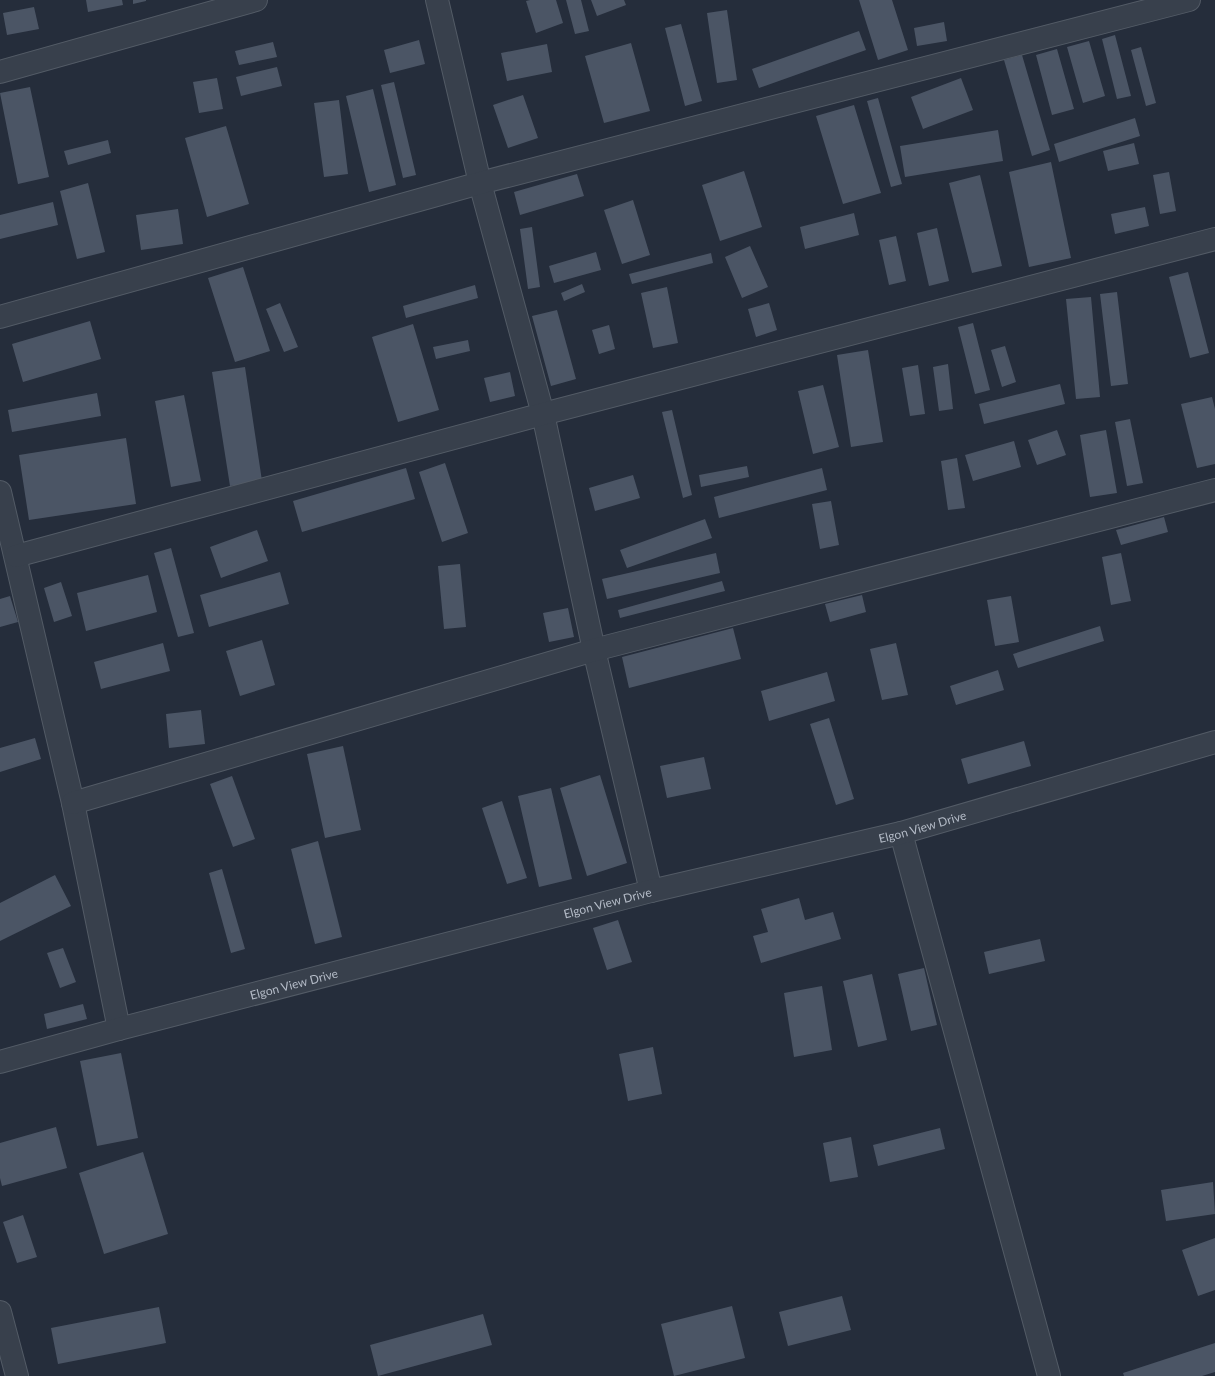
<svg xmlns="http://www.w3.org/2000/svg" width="1215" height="1376" viewBox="0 0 1215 1376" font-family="Lato,sans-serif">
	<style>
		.building { fill: #4b5565 }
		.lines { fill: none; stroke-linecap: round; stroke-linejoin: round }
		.minor-casing { stroke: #535b66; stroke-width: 24 }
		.minor { stroke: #38404c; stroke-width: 22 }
		.labels { text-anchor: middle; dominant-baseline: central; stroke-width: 3; stroke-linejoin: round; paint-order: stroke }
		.street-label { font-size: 12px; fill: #b4bbc7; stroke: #1d2530 }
	</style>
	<rect width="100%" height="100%" fill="#252d3b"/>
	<!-- building -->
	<path class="building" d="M 86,0 L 122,0 L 123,5 L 88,12 Z
		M 133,0 L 146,0 L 146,1 L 133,4 Z
		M 530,0 L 556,0 L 563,23 L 536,33 L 526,1 Z
		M 566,0 L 581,0 L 589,31 L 575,34 Z
		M 591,0 L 624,0 L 626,5 L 597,16 Z
		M 859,0 L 892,0 L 908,50 L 878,60 Z
		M 34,7 L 39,29 L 7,35 L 3,13 Z
		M 727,10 L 737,80 L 717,83 L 707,13 Z
		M 944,22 L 947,41 L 917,46 L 914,28 Z
		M 681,24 L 702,101 L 685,106 L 665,28 Z
		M 859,31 L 866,50 L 759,88 L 752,69 Z
		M 1115,35 L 1131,96 L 1117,99 L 1102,39 Z
		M 419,40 L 425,64 L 390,73 L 384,50 Z
		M 1089,41 L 1105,96 L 1083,103 L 1067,47 Z
		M 273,42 L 277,57 L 239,65 L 235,51 Z
		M 631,43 L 650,111 L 604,123 L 585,56 Z
		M 547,44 L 552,72 L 507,81 L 501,53 Z
		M 1141,47 L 1156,103 L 1146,106 L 1131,50 Z
		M 1057,49 L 1074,109 L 1052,115 L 1036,55 Z
		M 1022,55 L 1050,150 L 1032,156 L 1004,60 Z
		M 277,67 L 282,86 L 241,96 L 236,77 Z
		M 217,78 L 223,109 L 199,113 L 193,82 Z
		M 961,78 L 973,110 L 923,129 L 911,97 Z
		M 394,82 L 416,175 L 403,178 L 381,85 Z
		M 30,87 L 49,177 L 18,184 L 0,93 Z
		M 373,89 L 396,185 L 369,192 L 346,96 Z
		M 523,95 L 538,138 L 508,148 L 493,105 Z
		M 878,98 L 902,184 L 891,187 L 867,101 Z
		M 339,100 L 348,174 L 324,177 L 314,103 Z
		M 854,105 L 881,193 L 843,204 L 816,116 Z
		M 1135,118 L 1140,136 L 1059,162 L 1054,144 Z
		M 226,126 L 249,204 L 207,217 L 185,138 Z
		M 998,130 L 1003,161 L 905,177 L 900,146 Z
		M 108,140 L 111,153 L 68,165 L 64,151 Z
		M 1134,143 L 1139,164 L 1108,171 L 1103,151 Z
		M 1051,162 L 1071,258 L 1029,267 L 1009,172 Z
		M 744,171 L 762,227 L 720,241 L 702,185 Z
		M 1169,172 L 1176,211 L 1160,214 L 1153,175 Z
		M 577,174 L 584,196 L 520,215 L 514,192 Z
		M 980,175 L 1002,266 L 972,273 L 949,183 Z
		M 88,183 L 105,252 L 77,259 L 60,191 Z
		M 633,200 L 650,255 L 622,264 L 604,210 Z
		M 53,202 L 58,225 L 0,239 L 0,215 Z
		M 1145,207 L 1149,226 L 1115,234 L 1111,214 Z
		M 178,209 L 183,244 L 141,250 L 136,215 Z
		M 854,213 L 859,235 L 805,249 L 800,227 Z
		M 532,227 L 540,287 L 528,289 L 520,229 Z
		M 937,228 L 949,281 L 929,286 L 917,233 Z
		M 896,236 L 906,281 L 889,285 L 879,240 Z
		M 750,246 L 768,287 L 742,298 L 725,257 Z
		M 596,252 L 601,270 L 554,283 L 549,266 Z
		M 711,253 L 713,263 L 632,284 L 629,274 Z
		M 243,267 L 270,351 L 235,362 L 208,278 Z
		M 1188,272 L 1209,353 L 1190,358 L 1169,277 Z
		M 582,284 L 585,292 L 564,301 L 561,293 Z
		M 475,285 L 478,298 L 406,318 L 403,306 Z
		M 667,287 L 678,343 L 653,348 L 641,293 Z
		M 1117,292 L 1128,384 L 1111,386 L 1100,294 Z
		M 1091,297 L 1100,397 L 1076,399 L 1066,299 Z
		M 280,303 L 298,347 L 284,352 L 266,309 Z
		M 769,303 L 777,330 L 756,337 L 748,309 Z
		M 557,310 L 576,379 L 551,386 L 532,316 Z
		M 90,321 L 101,359 L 23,382 L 12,344 Z
		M 973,323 L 990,390 L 975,394 L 958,327 Z
		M 413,324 L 439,410 L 398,422 L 372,337 Z
		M 609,325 L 615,349 L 599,354 L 592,330 Z
		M 468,340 L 470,351 L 436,359 L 433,347 Z
		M 1005,346 L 1016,382 L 1002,387 L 991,350 Z
		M 868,350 L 883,442 L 851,447 L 837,355 Z
		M 948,364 L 953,409 L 939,411 L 933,367 Z
		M 918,365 L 925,414 L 910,416 L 902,368 Z
		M 245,367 L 262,481 L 230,486 L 212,372 Z
		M 510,372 L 515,396 L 490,402 L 484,378 Z
		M 1060,384 L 1065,404 L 984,424 L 979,404 Z
		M 823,385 L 839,447 L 813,454 L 798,391 Z
		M 97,393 L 101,416 L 12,432 L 8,410 Z
		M 184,395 L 201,481 L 171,487 L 155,401 Z
		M 1212,397 L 1215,409 L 1215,464 L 1197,468 L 1181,404 Z
		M 672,410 L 692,495 L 683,498 L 662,412 Z
		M 1130,419 L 1143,483 L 1127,486 L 1115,422 Z
		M 1057,430 L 1066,455 L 1037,465 L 1028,440 Z
		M 1106,430 L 1117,493 L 1090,497 L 1080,435 Z
		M 126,438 L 136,504 L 29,520 L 19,455 Z
		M 1014,441 L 1021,467 L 973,481 L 965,455 Z
		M 957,458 L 965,508 L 948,510 L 941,461 Z
		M 445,463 L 468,533 L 442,542 L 419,472 Z
		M 747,466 L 749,477 L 701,487 L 699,475 Z
		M 406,468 L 415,499 L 302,532 L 293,501 Z
		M 822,468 L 827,490 L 719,518 L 714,497 Z
		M 633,475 L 640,498 L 595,511 L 589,488 Z
		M 831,501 L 839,545 L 820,549 L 812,504 Z
		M 1164,517 L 1168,532 L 1121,545 L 1116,530 Z
		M 705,519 L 712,538 L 627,568 L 620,550 Z
		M 257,530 L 268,561 L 221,578 L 210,547 Z
		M 171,548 L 194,633 L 178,637 L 154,553 Z
		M 716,553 L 720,573 L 607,599 L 602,579 Z
		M 1121,553 L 1131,601 L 1111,605 L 1102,557 Z
		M 460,564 L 466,627 L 444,629 L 438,566 Z
		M 280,572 L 289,604 L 209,627 L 200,595 Z
		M 148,575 L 157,612 L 86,631 L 77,593 Z
		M 722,581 L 725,591 L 620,618 L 618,610 Z
		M 61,582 L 72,616 L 54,622 L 44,588 Z
		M 862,595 L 866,612 L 830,622 L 825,604 Z
		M 10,596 L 18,622 L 0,627 L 0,599 Z
		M 1011,596 L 1019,642 L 995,646 L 987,600 Z
		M 568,608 L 574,637 L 549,642 L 543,613 Z
		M 1100,626 L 1104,641 L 1018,668 L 1013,654 Z
		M 733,628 L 741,659 L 629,688 L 622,657 Z
		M 262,640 L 275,685 L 240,696 L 226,651 Z
		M 163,643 L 170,671 L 101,689 L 94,662 Z
		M 896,643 L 908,695 L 882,700 L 870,649 Z
		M 998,670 L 1004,690 L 956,705 L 950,686 Z
		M 827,672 L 835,701 L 769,721 L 761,691 Z
		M 201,710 L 205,744 L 169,748 L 166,714 Z
		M 829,718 L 854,799 L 836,805 L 810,724 Z
		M 35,738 L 41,759 L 0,772 L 0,748 Z
		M 1024,741 L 1031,766 L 968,784 L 961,759 Z
		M 343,746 L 361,830 L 325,838 L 307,754 Z
		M 704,757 L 711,789 L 667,798 L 660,766 Z
		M 600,775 L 627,863 L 587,876 L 560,788 Z
		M 232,776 L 255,839 L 233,847 L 210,784 Z
		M 551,788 L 572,879 L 539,887 L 518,796 Z
		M 502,801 L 527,878 L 507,884 L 482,808 Z
		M 318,841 L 342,937 L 315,944 L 291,849 Z
		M 222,869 L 245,949 L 231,953 L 209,873 Z
		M 55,875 L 71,906 L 0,941 L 0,903 Z
		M 799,898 L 805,920 L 833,912 L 841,939 L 761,963 L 753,936 L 768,932 L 761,909 Z
		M 618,920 L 632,962 L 607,970 L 593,928 Z
		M 1040,939 L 1045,961 L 989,974 L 984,952 Z
		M 63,948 L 76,982 L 60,988 L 47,953 Z
		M 924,968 L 937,1025 L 911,1031 L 898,974 Z
		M 872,974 L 887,1040 L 858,1047 L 843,981 Z
		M 822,986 L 832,1050 L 794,1057 L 784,993 Z
		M 83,1004 L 87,1019 L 47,1029 L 44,1014 Z
		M 653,1047 L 662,1094 L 628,1101 L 619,1054 Z
		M 121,1053 L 138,1138 L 97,1146 L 80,1061 Z
		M 56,1127 L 67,1168 L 2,1186 L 0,1178 L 0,1143 Z
		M 940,1128 L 945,1149 L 878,1166 L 873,1145 Z
		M 851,1137 L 858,1177 L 830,1182 L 823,1143 Z
		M 143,1152 L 168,1234 L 104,1254 L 79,1173 Z
		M 1213,1182 L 1215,1214 L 1166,1221 L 1161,1190 Z
		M 23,1215 L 37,1257 L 17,1263 L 3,1222 Z
		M 1215,1238 L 1215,1290 L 1198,1296 L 1182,1250 Z
		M 842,1296 L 851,1330 L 788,1346 L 779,1312 Z
		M 732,1306 L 745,1358 L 674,1376 L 661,1324 Z
		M 159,1307 L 166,1343 L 58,1364 L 51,1328 Z
		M 483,1314 L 492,1345 L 378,1376 L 370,1345 Z
		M 1215,1343 L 1215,1372 L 1202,1376 L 1124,1376 L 1123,1373 Z"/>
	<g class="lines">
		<defs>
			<g id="minor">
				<path d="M 437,0 L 480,183 L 543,414 L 594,650 L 651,891"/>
				<path d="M 0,72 L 256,0"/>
				<path d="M 0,317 L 480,183 L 1189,0"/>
				<path d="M 0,492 L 73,803 L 119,1029"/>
				<path d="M 16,556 L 543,414 L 1215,239"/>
				<path d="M 73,803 L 594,650 L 1215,490"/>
				<path d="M 901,833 L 1049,1376"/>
				<path id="s1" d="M 0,1062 L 119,1029 L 651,891 L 901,833 L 1215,742"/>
				<path d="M 0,1312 L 17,1376"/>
			</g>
		</defs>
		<!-- minor casing -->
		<use href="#minor" class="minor-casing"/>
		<!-- minor -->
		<use href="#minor" class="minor"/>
	</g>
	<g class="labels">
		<!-- street labels -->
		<g class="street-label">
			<text stroke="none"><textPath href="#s1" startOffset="952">Elgon View Drive</textPath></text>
			<text stroke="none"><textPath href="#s1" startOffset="628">Elgon View Drive</textPath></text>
			<text stroke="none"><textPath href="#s1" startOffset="304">Elgon View Drive</textPath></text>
		</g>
	</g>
</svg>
